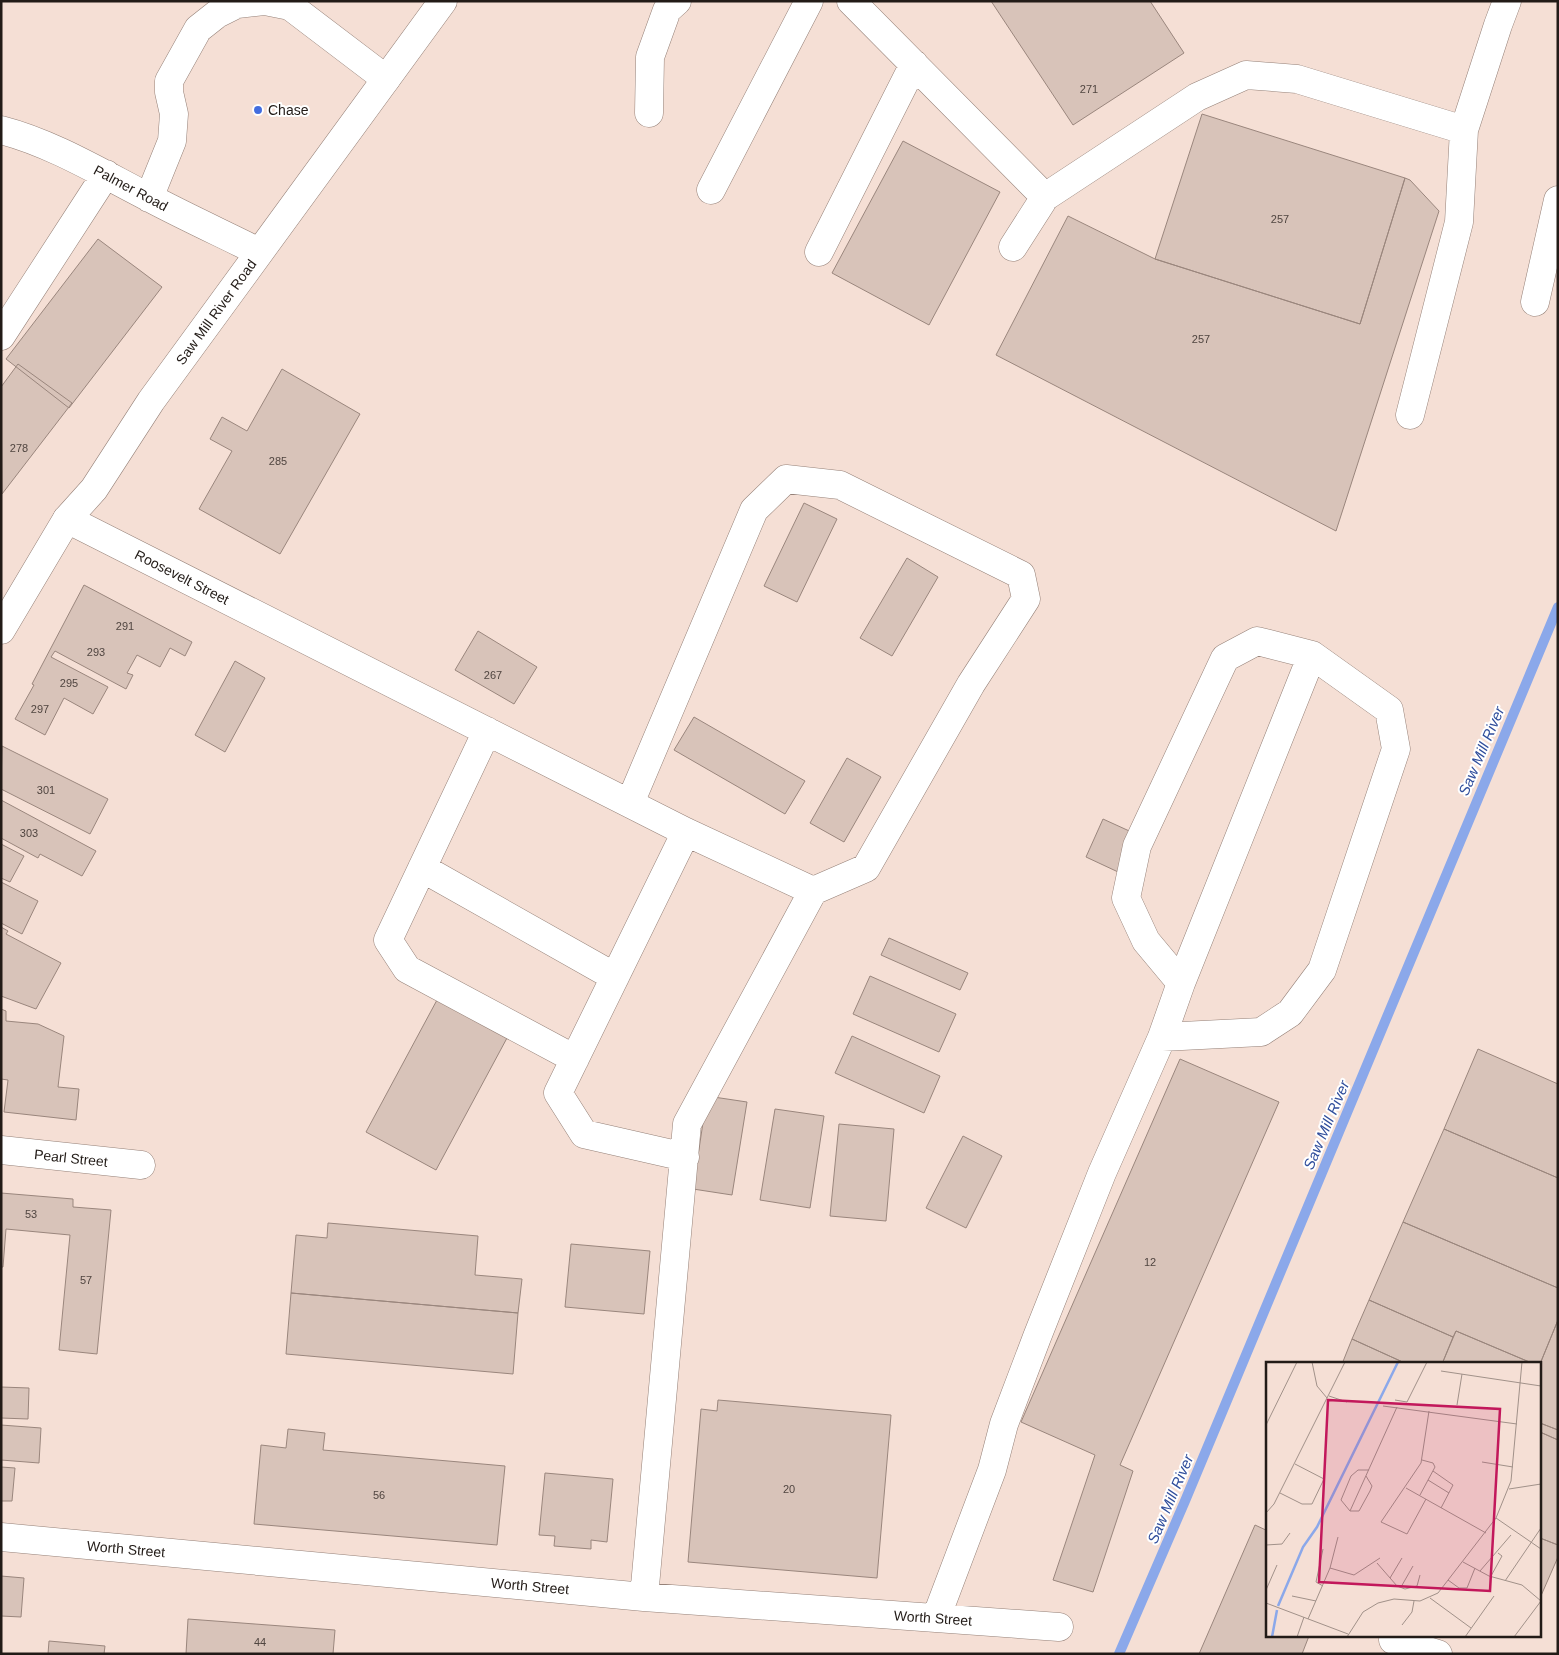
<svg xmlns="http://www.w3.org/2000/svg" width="1559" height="1655" viewBox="0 0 1559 1655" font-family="Arial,sans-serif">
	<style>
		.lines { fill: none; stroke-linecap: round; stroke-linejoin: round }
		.stream { stroke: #8ba8ea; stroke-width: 10 }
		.building { fill: #d8c3b9; stroke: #9a867d }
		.minor-casing { stroke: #958178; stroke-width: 29 }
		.major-casing { stroke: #958178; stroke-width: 29 }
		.minor { stroke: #fff; stroke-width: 28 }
		.major { stroke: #fff; stroke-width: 28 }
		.poi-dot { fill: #436ddf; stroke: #fff; stroke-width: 2 }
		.labels { text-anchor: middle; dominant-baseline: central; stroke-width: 4; stroke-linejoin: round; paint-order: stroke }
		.number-label { font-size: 11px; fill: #504540 }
		.poi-label { font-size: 14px; fill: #221b17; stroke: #fff; text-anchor: start }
		.street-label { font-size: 14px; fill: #221b17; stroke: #fff }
		.water-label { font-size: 15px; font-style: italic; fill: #304e9c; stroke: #fff }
		.inset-river { fill: none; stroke: #8ba8ea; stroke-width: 2.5 }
		.inset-road { fill: none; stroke: #a19189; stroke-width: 1 }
		.view { fill: #c2185b; fill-opacity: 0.15; stroke: #c2185b; stroke-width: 2.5 }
		.inset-edge { fill: none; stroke: #221b17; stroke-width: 2.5 }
	</style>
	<rect width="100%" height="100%" fill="#f5dfd5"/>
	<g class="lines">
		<!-- stream -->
		<path class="stream" d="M 1119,1654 L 1185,1501 L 1558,607"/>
	</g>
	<!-- building -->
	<path class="building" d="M 991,1 L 1150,1 L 1184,53 L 1073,125 Z
		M 1202,114 L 1405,178 L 1360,324 L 1155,259 Z
		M 903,141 L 1000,192 L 929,325 L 832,273 Z
		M 1405,178 L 1410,180 L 1439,211 L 1336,531 L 996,355 L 1068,216 L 1155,259 L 1360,324 Z
		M 98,239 L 162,287 L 69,408 L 6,359 Z
		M 18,364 L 72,403 L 2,494 L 1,387 Z
		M 282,369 L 360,414 L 280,554 L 199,509 L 232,451 L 210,439 L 222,417 L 247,431 Z
		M 804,503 L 837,519 L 797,602 L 764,586 Z
		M 907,558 L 938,577 L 892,656 L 860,638 Z
		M 84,585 L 192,642 L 185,656 L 170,648 L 160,667 L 137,655 L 127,673 L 133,675 L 126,689 L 55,651 L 51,657 L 108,687 L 93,714 L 64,698 L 45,735 L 15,719 L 34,685 L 32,684 Z
		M 478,631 L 537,667 L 514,704 L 455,670 Z
		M 235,661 L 265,678 L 225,752 L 195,735 Z
		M 694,717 L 805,781 L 785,814 L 674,750 Z
		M 2,746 L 108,799 L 90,834 L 1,789 Z
		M 847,758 L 881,777 L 844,842 L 810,823 Z
		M 1,800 L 96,851 L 82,876 L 40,854 L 38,858 L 1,838 Z
		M 1103,819 L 1149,840 L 1131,878 L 1086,857 Z
		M 1,844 L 24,856 L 10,882 L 1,878 Z
		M 1,882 L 38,901 L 22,934 L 1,923 Z
		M 1,927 L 8,931 L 6,934 L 61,963 L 36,1009 L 1,996 Z
		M 889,938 L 968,973 L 960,990 L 881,955 Z
		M 870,976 L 956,1014 L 939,1052 L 853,1014 Z
		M 437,1000 L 507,1038 L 436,1170 L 366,1132 Z
		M 1,1009 L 6,1011 L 6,1021 L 38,1024 L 64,1036 L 58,1087 L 79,1089 L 76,1120 L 4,1112 L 8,1080 L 1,1079 Z
		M 852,1036 L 940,1076 L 924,1113 L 835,1073 Z
		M 1478,1049 L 1558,1084 L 1558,1178 L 1444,1129 Z
		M 1180,1059 L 1279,1102 L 1120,1465 L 1133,1471 L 1093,1592 L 1053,1580 L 1095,1455 L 1021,1422 Z
		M 707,1096 L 747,1102 L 732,1195 L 693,1189 Z
		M 775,1109 L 824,1116 L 810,1208 L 760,1200 Z
		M 839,1124 L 894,1129 L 886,1221 L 830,1216 Z
		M 1444,1129 L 1558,1178 L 1558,1288 L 1403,1222 Z
		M 963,1136 L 1002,1156 L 966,1228 L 926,1208 Z
		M 1,1193 L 73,1199 L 73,1207 L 111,1210 L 97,1354 L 59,1350 L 70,1235 L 6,1229 L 3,1267 L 1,1267 Z
		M 1403,1222 L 1558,1288 L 1558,1320 L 1540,1364 L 1534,1364 L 1456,1331 L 1453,1337 L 1369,1300 Z
		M 328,1223 L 478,1236 L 475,1275 L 522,1279 L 518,1313 L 291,1293 L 296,1235 L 327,1238 Z
		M 571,1244 L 650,1251 L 644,1314 L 565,1307 Z
		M 291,1293 L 518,1313 L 513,1374 L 286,1354 Z
		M 1369,1300 L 1453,1337 L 1442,1364 L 1407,1364 L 1352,1339 Z
		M 1558,1320 L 1558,1430 L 1540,1423 L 1540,1364 Z
		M 1456,1331 L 1534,1364 L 1442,1364 Z
		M 1352,1339 L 1407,1364 L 1342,1364 Z
		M 1,1387 L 29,1388 L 28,1419 L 1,1418 Z
		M 718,1400 L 891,1415 L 877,1578 L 688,1562 L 701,1409 L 717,1411 Z
		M 1540,1423 L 1558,1430 L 1558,1440 L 1540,1432 Z
		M 1,1425 L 41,1428 L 39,1463 L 1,1460 Z
		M 288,1429 L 325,1433 L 323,1450 L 505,1466 L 497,1545 L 254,1524 L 261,1445 L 286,1448 Z
		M 1540,1432 L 1558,1440 L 1558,1545 L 1540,1538 Z
		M 1,1467 L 15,1468 L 12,1501 L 1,1501 Z
		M 545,1473 L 613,1479 L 607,1542 L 591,1540 L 591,1549 L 554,1546 L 555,1536 L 539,1535 Z
		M 1255,1525 L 1268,1531 L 1268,1636 L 1309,1636 L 1302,1654 L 1199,1654 Z
		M 1540,1538 L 1558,1545 L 1558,1557 L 1540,1598 Z
		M 1,1576 L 24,1578 L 21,1617 L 1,1616 Z
		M 188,1619 L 335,1630 L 333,1654 L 186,1654 Z
		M 49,1641 L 105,1646 L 104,1654 L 48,1654 Z"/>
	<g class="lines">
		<defs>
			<path id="minor" d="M 265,1 L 290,6 L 386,79
				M 851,1 L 1045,197
				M 649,113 L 650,57 L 667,10 L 677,1
				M 1,130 C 52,143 103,174 150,198 C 186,217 223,234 259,252
				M 711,190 L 809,1
				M 149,198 L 172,141 L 174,114 L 169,92 L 169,81 L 198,29 L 217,14 L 237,4 L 264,1
				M 1013,247 L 1045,197 L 1197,97 L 1246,75 L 1297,79 L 1464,130
				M 819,252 L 914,64
				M 1535,302 L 1558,200
				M 1,336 L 106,174
				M 1410,415 L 1459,222 L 1464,130 L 1498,25 L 1507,1
				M 67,519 L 686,832 L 813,891
				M 487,731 L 388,940 L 407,969 L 575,1059
				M 630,803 L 754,510 L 786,479 L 840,485 L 1021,575 L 1026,599 L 971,684 L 866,868 L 813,891 L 687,1124 L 644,1597
				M 422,868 L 615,977
				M 1162,1037 L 1261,1032 L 1290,1013 L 1322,970 L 1396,749 L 1389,710 L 1312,655 L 1257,641 L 1225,658 L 1137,846 L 1126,898 L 1146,941 L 1181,983
				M 1,1150 L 141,1165
				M 685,1157 L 584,1134 L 558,1093 L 686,832
				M 1,1537 L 644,1597 L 1059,1627
				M 936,1618 L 992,1470 L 1004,1424 L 1037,1337 L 1102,1173 L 1162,1037 L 1181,983 L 1312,655
				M 1393,1640 L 1438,1654"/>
			<path id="major" d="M 1,630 L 67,519 L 94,489 L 151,401 L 443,1"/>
		</defs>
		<!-- minor casing -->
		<use href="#minor" class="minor-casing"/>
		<!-- major casing -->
		<use href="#major" class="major-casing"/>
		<!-- minor -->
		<use href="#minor" class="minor"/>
		<!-- major -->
		<use href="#major" class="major"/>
	</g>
	<!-- markers -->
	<circle class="poi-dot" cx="258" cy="110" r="5"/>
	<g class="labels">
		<!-- number labels -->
		<g class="number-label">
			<text x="1089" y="89">271</text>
			<text x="1280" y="219">257</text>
			<text x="1201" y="339">257</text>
			<text x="19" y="448">278</text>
			<text x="278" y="461">285</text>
			<text x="125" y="626">291</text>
			<text x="96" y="652">293</text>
			<text x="493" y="675">267</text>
			<text x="69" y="683">295</text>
			<text x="40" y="709">297</text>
			<text x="46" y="790">301</text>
			<text x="29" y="833">303</text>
			<text x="31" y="1214">53</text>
			<text x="1150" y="1262">12</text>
			<text x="86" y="1280">57</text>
			<text x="789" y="1489">20</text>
			<text x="379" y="1495">56</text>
			<text x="260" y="1642">44</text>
		</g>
		<!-- poi labels -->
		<g class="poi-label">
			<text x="268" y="110">Chase</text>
		</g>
		<!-- street labels -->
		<g class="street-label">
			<text transform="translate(131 188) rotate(28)">Palmer Road</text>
			<text transform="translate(216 312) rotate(-54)">Saw Mill River Road</text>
			<text transform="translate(182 577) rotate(27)">Roosevelt Street</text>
			<text transform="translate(71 1158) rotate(6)">Pearl Street</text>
			<text transform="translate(126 1549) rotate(5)">Worth Street</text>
			<text transform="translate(530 1586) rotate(5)">Worth Street</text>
			<text transform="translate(933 1618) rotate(4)">Worth Street</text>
		</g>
		<!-- water labels -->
		<g class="water-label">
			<text transform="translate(1481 751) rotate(-67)">Saw Mill River</text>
			<text transform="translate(1326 1125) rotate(-67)">Saw Mill River</text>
			<text transform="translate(1170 1499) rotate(-67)">Saw Mill River</text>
		</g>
	</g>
	<!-- overview -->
	<g transform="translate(1266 1362)">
		<rect width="275" height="275" fill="#f5dfd5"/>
		<path class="inset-river" d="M 12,244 L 37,185 L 51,165 L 132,0M 6,275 L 11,248"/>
		<path class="inset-road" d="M 46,0 L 51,24 L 61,36M 175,9 L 275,24M 63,34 L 81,40M 129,38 L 141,40 L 161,0M 191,43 L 196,12M 117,44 L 251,62M 0,63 L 31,0M 216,100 L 247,105M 167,109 L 187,123 L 175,146M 100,114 L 106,124 L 104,129 L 93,149 L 84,149 L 75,138 L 85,114 L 92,108 L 103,108M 162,118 L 183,131M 140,126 L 220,171M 243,127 L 275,122M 14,131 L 36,142 L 46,142 L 58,117 L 29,102M 154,133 L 169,105 L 167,101 L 156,98M 160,137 L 141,172 L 115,160 L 155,101 L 163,49M 84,149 L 131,45M 0,151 L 8,142 L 79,0M 230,156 L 275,187M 0,183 L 16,182 L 24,171M 197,200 L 223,214 L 256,223 L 275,239M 111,201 L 131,224 L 139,227 L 151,224 L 154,213M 64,206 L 88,213 L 114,196M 214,209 L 245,173M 225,214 L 236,194 L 232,191M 124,216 L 136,196M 182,218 L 193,226 L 201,226 L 209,206M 239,219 L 275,166M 57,224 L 50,220 L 57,187M 135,225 L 147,204M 0,228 L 11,203M 26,234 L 50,239M 164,236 L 205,266M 0,241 L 82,272M 42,257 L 64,206 L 72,175M 136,263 L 146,250 L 148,239M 31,275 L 38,255M 81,275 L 97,250 L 112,241 L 128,237 L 154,239 L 172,231 L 230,156 L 245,119 L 256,0M 199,275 L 228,234M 248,275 L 275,239"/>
		<path class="view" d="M 62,38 L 234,47 L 224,229 L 53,220 Z"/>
		<rect width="275" height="275" class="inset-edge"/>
	</g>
	<!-- border -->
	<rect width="1559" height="1655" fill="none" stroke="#221b17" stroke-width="5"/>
</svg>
